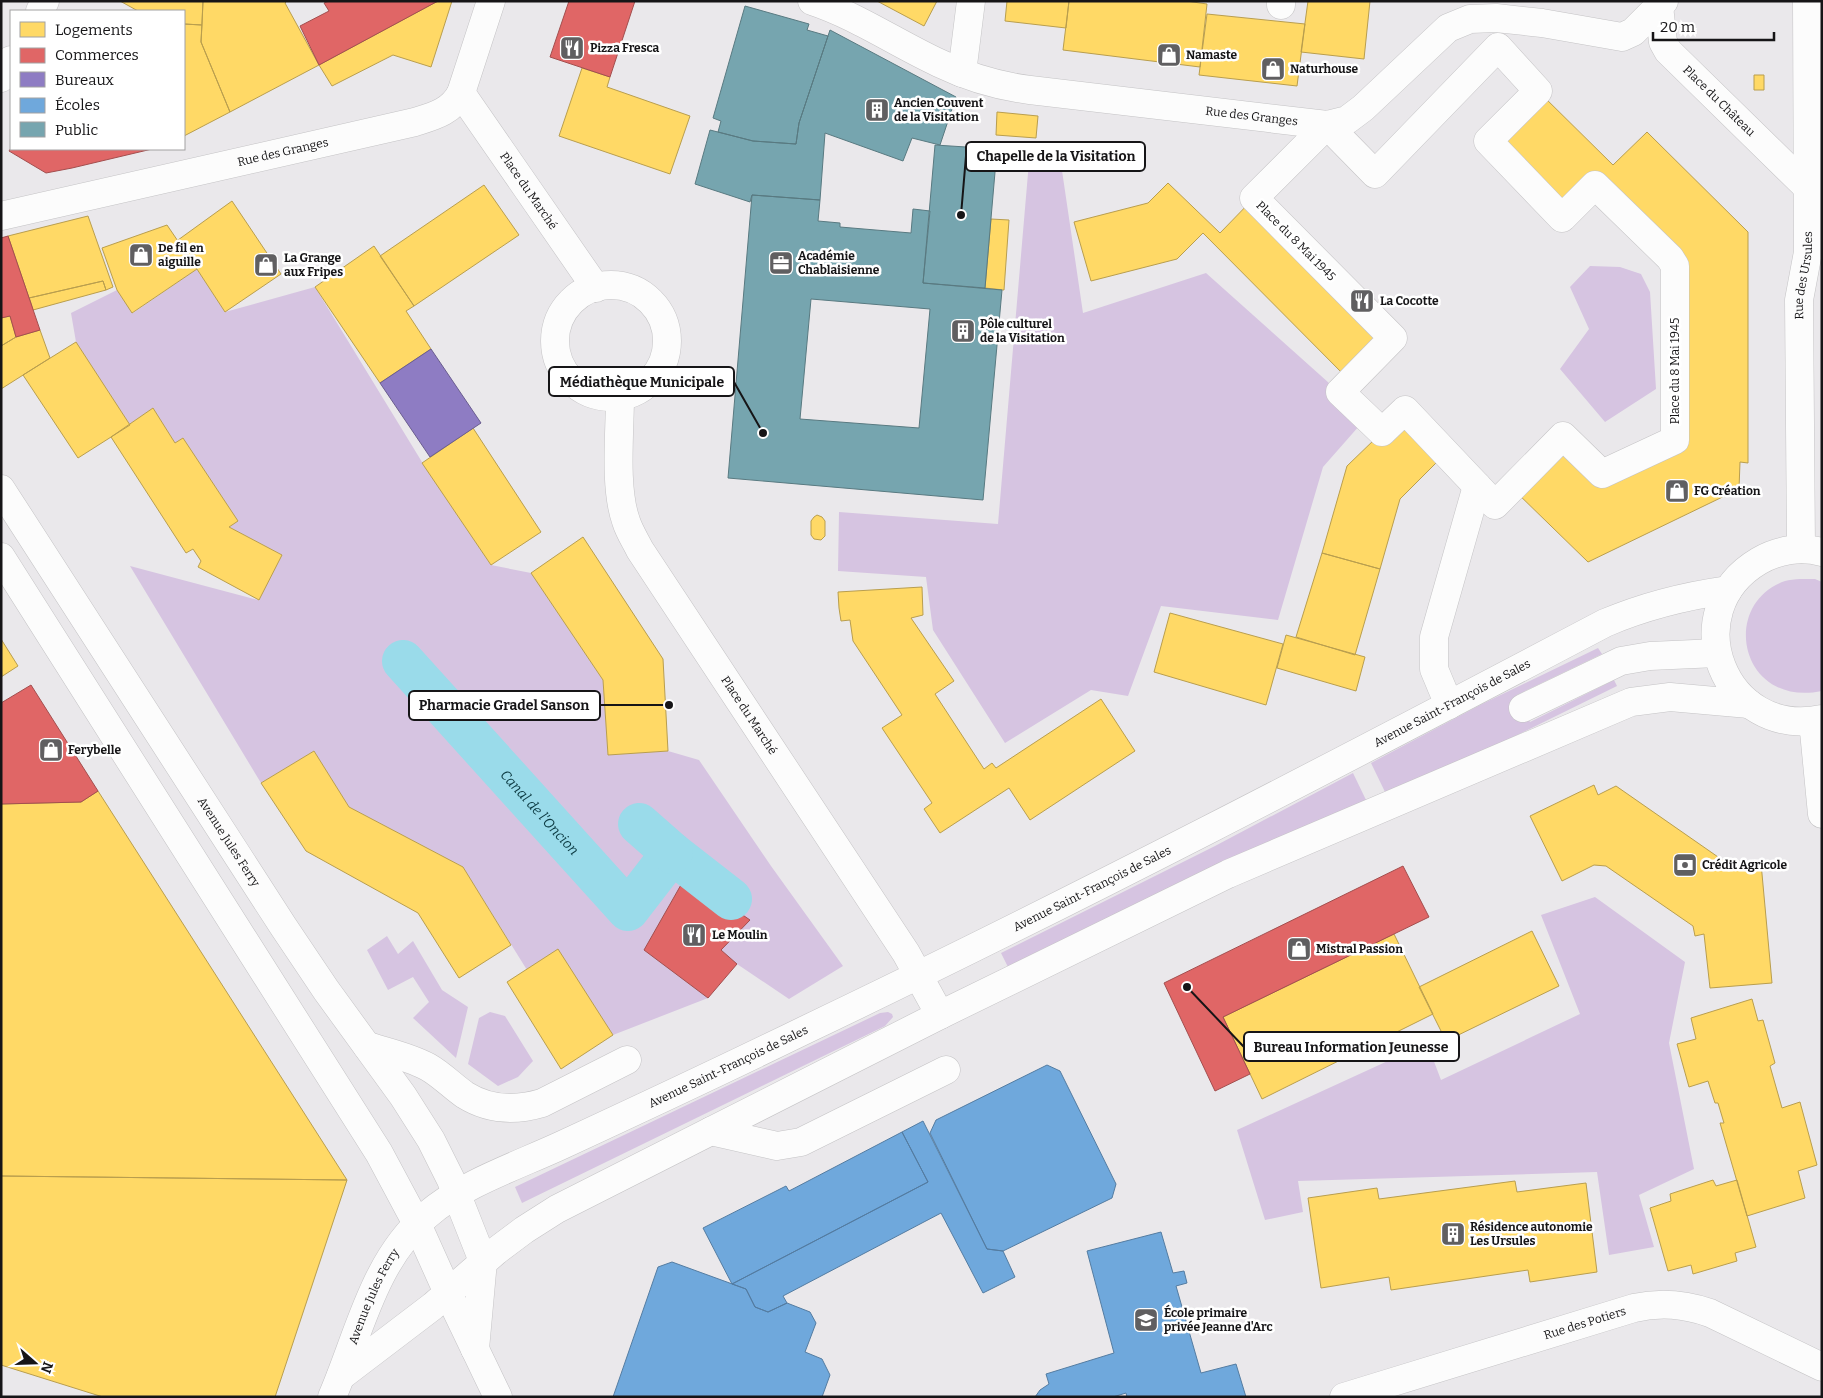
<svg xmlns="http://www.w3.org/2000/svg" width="1823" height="1398" viewBox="0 0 1823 1398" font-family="Bitter,serif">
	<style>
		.green { fill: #d6c4e1 }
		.homes { fill: #ffd966; stroke: #b99e4e }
		.shops { fill: #e06666; stroke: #a34e4e }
		.offices { fill: #8e7cc3; stroke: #6a5d8f }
		.schools { fill: #6fa8dc; stroke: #547ca1 }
		.public { fill: #76a5af; stroke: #597a81; fill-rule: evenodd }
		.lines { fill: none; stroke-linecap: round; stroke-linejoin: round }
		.canal { stroke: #9adbea; stroke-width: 42 }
		.minor-casing { stroke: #c4c3c5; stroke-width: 29 }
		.minor { stroke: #fcfcfc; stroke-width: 28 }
		.labels { text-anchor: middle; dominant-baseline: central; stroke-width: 5; stroke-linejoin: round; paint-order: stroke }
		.poi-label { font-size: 12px; font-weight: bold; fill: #161517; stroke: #fff; text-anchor: start }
		.street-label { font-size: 12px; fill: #161517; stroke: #fff }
		.water-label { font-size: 14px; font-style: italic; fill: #0c3a42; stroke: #fff }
		.leader { fill: none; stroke: #161517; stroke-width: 2 }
		.callout-dot { fill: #161517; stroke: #fff; stroke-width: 2 }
		.callout { fill: #fff; stroke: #161517; stroke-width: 2 }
		.callout-label { font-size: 14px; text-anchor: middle; font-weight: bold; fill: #161517 }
	</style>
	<rect width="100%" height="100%" fill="#eae8eb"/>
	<!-- green -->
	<path class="green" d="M 1030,150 L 1060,157 L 1083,313 L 1206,273 L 1367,417 L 1323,467 L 1278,620 L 1161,606 L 1128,696 L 1091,690 L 1005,743 L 933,630 L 926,577 L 838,571 L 839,512 L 998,524 Z
		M 1590,266 L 1620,267 L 1641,274 L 1650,292 L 1656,389 L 1605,422 L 1560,369 L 1589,329 L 1570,287 Z
		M 197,269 L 225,312 L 315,287 L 422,462 L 491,565 L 531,573 L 603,680 L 608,755 L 668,751 L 699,760 L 771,866 L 843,966 L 789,999 L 737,964 L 721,950 L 749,920 L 686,876 L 645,950 L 708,998 L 613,1035 L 558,950 L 527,970 L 463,867 L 349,807 L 314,751 L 261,783 L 130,566 L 258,600 L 282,555 L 229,527 L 238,521 L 183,438 L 175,443 L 153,408 L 130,425 L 76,342 L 71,313 L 117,290 L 133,313 Z
		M 1800,579 L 1815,579 L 1822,582 L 1822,691 C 1740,708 1719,604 1785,581 C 1789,580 1795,579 1800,579 Z
		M 1598,648 L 1602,654 L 1517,695 L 1530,722 L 1614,680 L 1617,686 L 1501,743 L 1386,794 L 1371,763 L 1482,704 Z
		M 1353,773 L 1367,802 L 1008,967 L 1001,953 L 1215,846 Z
		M 1595,897 L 1685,962 L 1669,1043 L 1694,1169 L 1639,1195 L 1654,1247 L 1609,1255 L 1597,1172 L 1298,1181 L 1303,1212 L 1265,1220 L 1237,1130 L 1427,1043 L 1441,1080 L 1580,1014 L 1541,915 Z
		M 387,936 L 398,954 L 413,941 L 442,990 L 468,1007 L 456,1058 L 413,1018 L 429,1002 L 413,977 L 388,990 L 367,950 Z
		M 490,1012 L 505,1016 L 533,1061 L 518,1077 L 498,1086 L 468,1064 L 479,1018 Z
		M 888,1012 L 892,1014 L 893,1017 L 885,1026 L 522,1203 L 515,1187 L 880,1013 Z"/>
	<!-- homes -->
	<path class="homes" d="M 120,1 L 203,1 L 202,25 L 184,24 L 184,11 L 138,11 Z
		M 203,1 L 287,1 L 285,3 L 319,65 L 230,112 L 201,42 Z
		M 438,1 L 452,1 L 431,67 L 393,55 L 332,86 L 319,65 Z
		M 877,1 L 937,1 L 924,26 Z
		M 1007,1 L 1069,1 L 1066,28 L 1005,21 Z
		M 1069,1 L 1186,1 L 1207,4 L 1200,67 L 1063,50 Z
		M 1308,1 L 1370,1 L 1364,59 L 1301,52 Z
		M 1207,14 L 1305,24 L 1297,86 L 1199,75 Z
		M 184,24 L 202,25 L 201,42 L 230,112 L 184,136 Z
		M 582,68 L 610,77 L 607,87 L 690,116 L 670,174 L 559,136 Z
		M 1754,75 L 1764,75 L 1764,90 L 1754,90 Z
		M 1538,91 L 1613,165 L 1647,132 L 1748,232 L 1748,463 L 1740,462 L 1739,489 L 1588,562 L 1512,488 L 1563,436 L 1602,474 L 1675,440 L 1670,258 L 1595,185 L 1562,218 L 1488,141 Z
		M 997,112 L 1038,116 L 1036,138 L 996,135 Z
		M 1168,183 L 1220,233 L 1254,198 L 1393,338 L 1350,381 L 1203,233 L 1177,259 L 1091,281 L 1074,222 L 1148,203 Z
		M 484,185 L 519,235 L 414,306 L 380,256 Z
		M 232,201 L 281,274 L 225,312 L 178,240 Z
		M 88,216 L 113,287 L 106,290 L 103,281 L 29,298 L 8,236 Z
		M 991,219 L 1009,220 L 1004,290 L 985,288 Z
		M 167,225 L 197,269 L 132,313 L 117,290 L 102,248 Z
		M 374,246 L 414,306 L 406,311 L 431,349 L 380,383 L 315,287 Z
		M 103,281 L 106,290 L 33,310 L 30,300 L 29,298 Z
		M 10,316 L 16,337 L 1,346 L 1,318 Z
		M 40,330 L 50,358 L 1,389 L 1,346 L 16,337 Z
		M 76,342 L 130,425 L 78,458 L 23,375 Z
		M 153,408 L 175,443 L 183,438 L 238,521 L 229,527 L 282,555 L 259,600 L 198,567 L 201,561 L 193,549 L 186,553 L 111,437 Z
		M 1405,410 L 1446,453 L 1400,499 L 1380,569 L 1322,553 L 1347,466 Z
		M 473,428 L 541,532 L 491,565 L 422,463 Z
		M 817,515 L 822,517 L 825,521 L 825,536 L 821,540 L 814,539 L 811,535 L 811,521 L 814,517 Z
		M 583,537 L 663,659 L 668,751 L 608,755 L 603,680 L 531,573 Z
		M 1322,553 L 1380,569 L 1355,655 L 1296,637 Z
		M 922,587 L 923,615 L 911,618 L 954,681 L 935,694 L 984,769 L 992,763 L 996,768 L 1101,699 L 1135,751 L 1030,820 L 1009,788 L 940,833 L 924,809 L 932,803 L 882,728 L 902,715 L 853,641 L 850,620 L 841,621 L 839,608 L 838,592 Z
		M 1170,613 L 1283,644 L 1266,705 L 1154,672 Z
		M 1286,635 L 1365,657 L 1356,691 L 1277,668 Z
		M 1,639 L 18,666 L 1,677 Z
		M 314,751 L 349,807 L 463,867 L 511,945 L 459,978 L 418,913 L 306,851 L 261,783 Z
		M 1594,785 L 1598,795 L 1616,786 L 1731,866 L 1761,863 L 1772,983 L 1710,988 L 1704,934 L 1695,936 L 1693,926 L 1606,866 L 1594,865 L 1562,881 L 1530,816 Z
		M 98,791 L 347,1180 L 1,1176 L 1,804 L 81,802 Z
		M 1532,931 L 1559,986 L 1446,1041 L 1419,987 Z
		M 1394,934 L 1433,1014 L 1262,1099 L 1223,1017 Z
		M 558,949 L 613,1035 L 561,1069 L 507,982 Z
		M 1752,999 L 1758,1021 L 1763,1020 L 1775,1063 L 1770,1066 L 1782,1108 L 1800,1102 L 1817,1165 L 1798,1171 L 1805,1198 L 1747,1216 L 1720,1123 L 1724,1123 L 1718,1103 L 1715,1103 L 1708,1081 L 1689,1087 L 1677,1044 L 1696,1039 L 1691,1018 Z
		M 1,1176 L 347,1180 L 275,1397 L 103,1397 L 1,1365 Z
		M 1713,1180 L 1716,1186 L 1737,1180 L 1756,1247 L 1735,1253 L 1737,1261 L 1693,1274 L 1691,1265 L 1668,1271 L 1650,1208 L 1671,1201 L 1670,1194 Z
		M 1515,1181 L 1517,1192 L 1586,1183 L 1597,1272 L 1530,1282 L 1528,1270 L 1391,1290 L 1389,1277 L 1321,1288 L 1308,1198 L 1377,1188 L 1379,1199 Z"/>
	<!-- shops -->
	<path class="shops" d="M 329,1 L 438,1 L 319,65 L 300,26 L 329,11 L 324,3 Z
		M 569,1 L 635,1 L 610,77 L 550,57 Z
		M 11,148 L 11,149 L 152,149 L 72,168 L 46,173 L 9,151 Z
		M 8,236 L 40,330 L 16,337 L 10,316 L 1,318 L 1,238 Z
		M 31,685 L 98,791 L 81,802 L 1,804 L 1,703 Z
		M 1403,866 L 1429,917 L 1223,1017 L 1250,1074 L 1215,1091 L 1164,983 Z
		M 686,876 L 750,920 L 721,950 L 737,964 L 708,998 L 644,950 Z"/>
	<!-- offices -->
	<path class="offices" d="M 431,349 L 481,423 L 430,457 L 380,383 Z"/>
	<!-- schools -->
	<path class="schools" d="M 1047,1065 L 1060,1071 L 1116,1184 L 1112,1198 L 1003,1251 L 987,1249 L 930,1133 L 936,1120 Z
		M 923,1121 L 987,1249 L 1003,1251 L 1015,1277 L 983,1293 L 941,1213 L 783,1296 L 787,1303 L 768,1312 L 755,1307 L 746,1289 L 732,1284 L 928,1182 L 902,1132 Z
		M 902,1132 L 928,1182 L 732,1284 L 703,1228 L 786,1186 L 789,1191 Z
		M 1161,1232 L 1173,1273 L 1184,1271 L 1187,1283 L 1176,1286 L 1201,1373 L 1236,1364 L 1246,1397 L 1127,1397 L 1126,1393 L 1113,1397 L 1035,1397 L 1040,1390 L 1049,1384 L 1046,1374 L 1114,1353 L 1087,1251 Z
		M 672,1262 L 746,1289 L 755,1307 L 768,1312 L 787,1303 L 810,1312 L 816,1323 L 805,1352 L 822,1359 L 830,1375 L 822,1397 L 613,1397 L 658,1267 Z"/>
	<!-- public -->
	<path class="public" d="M 745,6 L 809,24 L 807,30 L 828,36 L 799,123 L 796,144 L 753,141 L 718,132 L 721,121 L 713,118 Z
		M 830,30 L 956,97 L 940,145 L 912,138 L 903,161 L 825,133 L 820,200 L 752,195 L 750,202 L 695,184 L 710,130 L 753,141 L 796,144 L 799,123 Z
		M 935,145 L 997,149 L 985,288 L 923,283 Z
		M 752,195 L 820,200 L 818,221 L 840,223 L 840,227 L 911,233 L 913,209 L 930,211 L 923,283 L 1002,290 L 983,500 L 728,478 ZM 811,299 L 930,309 L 919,428 L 800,419 Z"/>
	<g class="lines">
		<!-- canal -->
		<g class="canal">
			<path id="s1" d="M 403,661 L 628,910 L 672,853 L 731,899"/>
			<path d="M 639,824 L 672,853"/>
		</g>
		<defs>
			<g id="minor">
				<path id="s2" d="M 812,1 C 857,16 896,43 939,63 C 968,77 999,86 1030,90 L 1327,125 L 1347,120 L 1363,108 L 1448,28 L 1470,19 L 1496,18 L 1542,23 L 1622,37 L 1633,32 L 1664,1"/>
				<path d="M 1281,5 L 1281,1"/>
				<path id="s3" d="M 1659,6 L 1663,42 L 1668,51 L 1808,188"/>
				<path d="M 40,11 L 45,1"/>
				<path d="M 1498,47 L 1538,91 L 1488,141 L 1562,218 L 1595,185 L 1670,258 L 1675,266 L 1675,440 L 1602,474 L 1563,436 L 1495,505 L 1405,410 L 1382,432 L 1340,392 L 1393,338 L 1254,198 L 1327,125 L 1375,174 Z"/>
				<path d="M 962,73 L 971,1"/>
				<path d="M 1,78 L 11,60"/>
				<path id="s4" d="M 461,93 L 596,288"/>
				<path id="s5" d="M 1,216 L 415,122 C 434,116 451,112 461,93 L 491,1"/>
				<circle cx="611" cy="341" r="56"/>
				<path id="s6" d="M 620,396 C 620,433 614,487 626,521 C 629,531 635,540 640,550 L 906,953 L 940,1015"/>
				<path id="s7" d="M 1,489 L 283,926 L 326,990 L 403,1096 L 431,1140 L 451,1180 L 483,1261 L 475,1349"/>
				<path id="s8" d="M 1801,549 L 1799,300 L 1808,252 L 1807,1"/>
				<path d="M 1822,552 C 1801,546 1778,550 1759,561 C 1674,611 1724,740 1822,719"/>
				<path d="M 1,557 L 379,1153 L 417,1224 L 448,1293 L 498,1397"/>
				<path d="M 1449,705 L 1434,669 L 1434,637 L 1477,486"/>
				<path d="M 1523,708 L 1621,661 L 1650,656 L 1717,653"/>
				<path d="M 1813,721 L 1822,814"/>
				<path d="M 367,1046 C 387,1052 410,1057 428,1067 C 442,1075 452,1086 465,1095 C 489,1110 515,1111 542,1103 L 627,1060"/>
				<path d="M 711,1131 L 777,1146 L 801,1142 L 946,1070"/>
				<path d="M 341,1376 L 433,1306 L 496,1251 L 524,1230 L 557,1209 L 940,1015 L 1228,874 L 1631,702 L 1670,697 L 1749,704"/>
				<path id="s9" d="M 332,1397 C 359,1335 373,1261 427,1215 C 462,1184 519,1165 562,1145 C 644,1107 725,1069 805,1030 C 1075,901 1341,762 1605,623 C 1645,606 1685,596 1728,590"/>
				<path id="s10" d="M 1344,1397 L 1634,1308 C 1661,1302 1684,1304 1710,1313 L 1822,1367"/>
			</g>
		</defs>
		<!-- minor casing -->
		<use href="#minor" class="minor-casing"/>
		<!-- minor -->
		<use href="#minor" class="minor"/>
	</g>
	<!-- icons -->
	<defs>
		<symbol id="restaurant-square" viewBox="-11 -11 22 22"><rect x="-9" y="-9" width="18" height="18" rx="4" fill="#605f61" stroke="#fff"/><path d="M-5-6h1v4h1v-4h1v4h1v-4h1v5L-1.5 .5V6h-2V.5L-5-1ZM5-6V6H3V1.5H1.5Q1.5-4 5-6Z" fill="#fff"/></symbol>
		<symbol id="shop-square" viewBox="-11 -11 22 22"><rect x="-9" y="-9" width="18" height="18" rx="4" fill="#605f61" stroke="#fff"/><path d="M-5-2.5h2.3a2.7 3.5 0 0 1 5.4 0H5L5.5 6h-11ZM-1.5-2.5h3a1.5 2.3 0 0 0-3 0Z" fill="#fff"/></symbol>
		<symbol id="building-square" viewBox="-11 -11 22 22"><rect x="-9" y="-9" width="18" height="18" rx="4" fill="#605f61" stroke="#fff"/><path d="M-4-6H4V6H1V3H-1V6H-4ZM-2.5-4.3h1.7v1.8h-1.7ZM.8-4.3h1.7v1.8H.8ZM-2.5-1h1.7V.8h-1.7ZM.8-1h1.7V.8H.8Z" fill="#fff"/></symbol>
		<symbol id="office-square" viewBox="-11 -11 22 22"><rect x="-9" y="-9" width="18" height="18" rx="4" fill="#605f61" stroke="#fff"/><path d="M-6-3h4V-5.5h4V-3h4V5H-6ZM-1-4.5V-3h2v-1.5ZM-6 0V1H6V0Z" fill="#fff"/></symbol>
		<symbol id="bank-square" viewBox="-11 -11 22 22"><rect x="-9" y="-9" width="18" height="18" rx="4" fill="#605f61" stroke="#fff"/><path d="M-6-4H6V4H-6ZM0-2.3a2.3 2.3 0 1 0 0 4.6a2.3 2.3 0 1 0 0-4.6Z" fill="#fff"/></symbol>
		<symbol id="school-square" viewBox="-11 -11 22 22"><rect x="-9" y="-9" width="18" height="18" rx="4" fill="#605f61" stroke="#fff"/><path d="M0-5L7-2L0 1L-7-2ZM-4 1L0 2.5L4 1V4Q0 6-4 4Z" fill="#fff"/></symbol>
	</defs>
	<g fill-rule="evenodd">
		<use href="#restaurant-square" x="558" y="34" width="28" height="28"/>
		<use href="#shop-square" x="1155" y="41" width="28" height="28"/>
		<use href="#shop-square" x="1259" y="55" width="28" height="28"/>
		<use href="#building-square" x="863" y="96" width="28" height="28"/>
		<use href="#shop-square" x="127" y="241" width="28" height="28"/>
		<use href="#office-square" x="767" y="249" width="28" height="28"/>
		<use href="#shop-square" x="252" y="251" width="28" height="28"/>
		<use href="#restaurant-square" x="1348" y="287" width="28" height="28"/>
		<use href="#building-square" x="949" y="317" width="28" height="28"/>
		<use href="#shop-square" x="1663" y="477" width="28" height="28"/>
		<use href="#shop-square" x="37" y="736" width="28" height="28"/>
		<use href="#bank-square" x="1671" y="851" width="28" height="28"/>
		<use href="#restaurant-square" x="680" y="921" width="28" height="28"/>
		<use href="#shop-square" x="1285" y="935" width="28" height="28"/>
		<use href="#building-square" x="1439" y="1220" width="28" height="28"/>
		<use href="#school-square" x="1132" y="1306" width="28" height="28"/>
	</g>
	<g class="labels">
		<!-- poi labels -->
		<g class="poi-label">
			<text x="590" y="48">Pizza Fresca</text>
			<text x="1186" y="55">Namaste</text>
			<text x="1290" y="69">Naturhouse</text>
			<text x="894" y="103">Ancien Couvent<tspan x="894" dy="14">de la Visitation</tspan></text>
			<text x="158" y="248">De fil en<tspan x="158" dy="14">aiguille</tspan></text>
			<text x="798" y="256">Académie<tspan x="798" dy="14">Chablaisienne</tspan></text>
			<text x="284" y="258">La Grange<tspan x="284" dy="14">aux Fripes</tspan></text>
			<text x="1380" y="301">La Cocotte</text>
			<text x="980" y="324">Pôle culturel<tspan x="980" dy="14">de la Visitation</tspan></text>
			<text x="1694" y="491">FG Création</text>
			<text x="68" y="750">Ferybelle</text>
			<text x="1702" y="865">Crédit Agricole</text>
			<text x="712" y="935">Le Moulin</text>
			<text x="1316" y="949">Mistral Passion</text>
			<text x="1470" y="1227">Résidence autonomie<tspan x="1470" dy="14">Les Ursules</tspan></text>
			<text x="1164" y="1313">École primaire<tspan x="1164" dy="14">privée Jeanne d'Arc</tspan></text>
		</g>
		<!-- street labels -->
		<g class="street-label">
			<text stroke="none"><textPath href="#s3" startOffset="118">Place du Château</textPath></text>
			<text stroke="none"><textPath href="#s2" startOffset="460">Rue des Granges</textPath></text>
			<text stroke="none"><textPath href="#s5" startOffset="289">Rue des Granges</textPath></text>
			<text stroke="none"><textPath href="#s4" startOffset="119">Place du Marché</textPath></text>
			<text transform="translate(1296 241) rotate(45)">Place du 8 Mai 1945</text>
			<text stroke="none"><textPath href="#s8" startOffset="274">Rue des Ursules</textPath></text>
			<text transform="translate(1675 371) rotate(-90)">Place du 8 Mai 1945</text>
			<text stroke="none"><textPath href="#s9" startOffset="1354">Avenue Saint-François de Sales</textPath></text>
			<text stroke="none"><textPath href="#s6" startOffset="356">Place du Marché</textPath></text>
			<text stroke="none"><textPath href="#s7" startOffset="420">Avenue Jules Ferry</textPath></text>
			<text stroke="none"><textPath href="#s9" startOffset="949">Avenue Saint-François de Sales</textPath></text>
			<text stroke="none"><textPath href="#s9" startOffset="544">Avenue Saint-François de Sales</textPath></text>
			<text stroke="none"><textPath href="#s9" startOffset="109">Avenue Jules Ferry</textPath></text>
			<text stroke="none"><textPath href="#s10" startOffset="252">Rue des Potiers</textPath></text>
		</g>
		<!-- water labels -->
		<g class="water-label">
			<text stroke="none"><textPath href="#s1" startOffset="204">Canal de l'Oncion</textPath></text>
		</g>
	</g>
	<!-- callouts -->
	<path class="leader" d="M961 215L966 156M763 433L734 382M669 705L600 705M1187 987L1244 1047"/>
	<g class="callout-dot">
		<circle cx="961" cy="215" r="5"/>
		<circle cx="763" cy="433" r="5"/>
		<circle cx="669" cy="705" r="5"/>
		<circle cx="1187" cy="987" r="5"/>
	</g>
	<g class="callout">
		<rect x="966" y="142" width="179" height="29" rx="5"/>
		<rect x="549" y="367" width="185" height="29" rx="5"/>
		<rect x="409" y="691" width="191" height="29" rx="5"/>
		<rect x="1244" y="1032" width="215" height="29" rx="5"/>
	</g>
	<g class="callout-label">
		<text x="1056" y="161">Chapelle de la Visitation</text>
		<text x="642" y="387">Médiathèque Municipale</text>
		<text x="504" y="710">Pharmacie Gradel Sanson</text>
		<text x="1351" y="1052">Bureau Information Jeunesse</text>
	</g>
	<!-- border -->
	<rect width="1823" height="1398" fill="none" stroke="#161517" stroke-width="5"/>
	<!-- legend -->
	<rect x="10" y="10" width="175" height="140" fill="#ffffff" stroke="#a2a1a2"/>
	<rect x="20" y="22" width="25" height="15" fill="#ffd966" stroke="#a2a1a2"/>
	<text x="55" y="35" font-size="15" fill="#161517">Logements</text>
	<rect x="20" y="48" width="25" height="15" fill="#e06666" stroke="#a2a1a2"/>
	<text x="55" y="60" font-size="15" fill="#161517">Commerces</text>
	<rect x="20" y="72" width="25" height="15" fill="#8e7cc3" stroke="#a2a1a2"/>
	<text x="55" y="85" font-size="15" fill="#161517">Bureaux</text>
	<rect x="20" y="98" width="25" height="15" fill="#6fa8dc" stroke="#a2a1a2"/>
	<text x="55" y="110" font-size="15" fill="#161517">Écoles</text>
	<rect x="20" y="122" width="25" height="15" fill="#76a5af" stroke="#a2a1a2"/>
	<text x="55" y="135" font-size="15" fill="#161517">Public</text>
	<!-- north arrow -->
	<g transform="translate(35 1363) rotate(110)" stroke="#ffffff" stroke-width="4" paint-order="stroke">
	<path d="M0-4L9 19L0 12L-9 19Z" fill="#161517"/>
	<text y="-8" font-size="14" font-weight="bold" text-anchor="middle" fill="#161517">N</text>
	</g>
	<!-- scale -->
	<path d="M1653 32v8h121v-8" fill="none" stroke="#161517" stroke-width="2.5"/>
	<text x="1660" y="32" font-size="15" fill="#161517" stroke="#ffffff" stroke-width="4" paint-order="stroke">20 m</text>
</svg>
